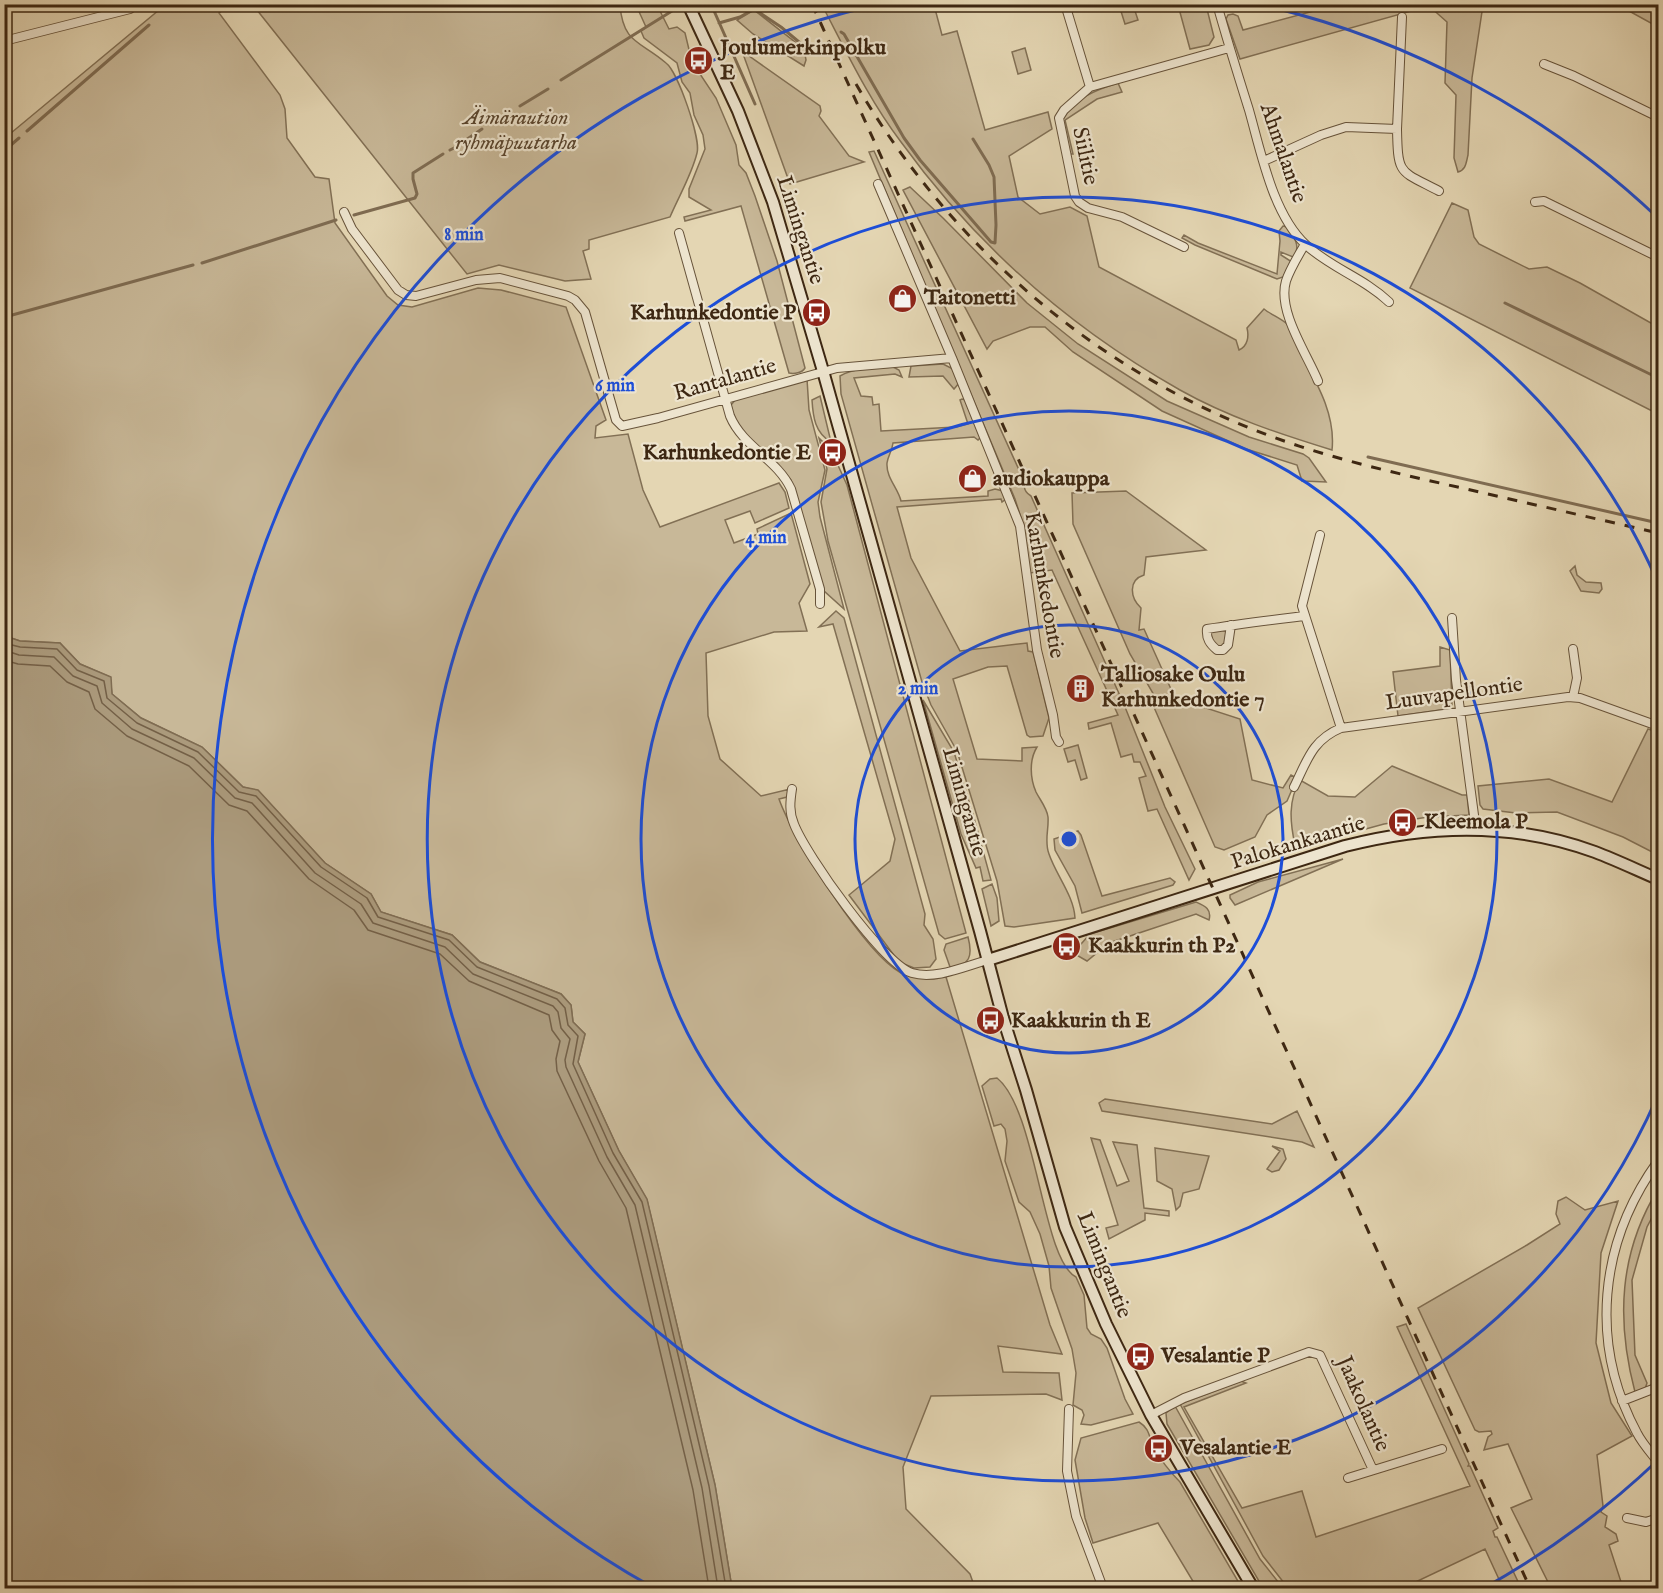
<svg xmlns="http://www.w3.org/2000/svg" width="1663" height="1593" viewBox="0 0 1663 1593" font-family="'IM FELL English',serif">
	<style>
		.green { fill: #c8b898; stroke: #827055; stroke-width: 1.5 }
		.water { fill: #ab9a7c; stroke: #7f6c52; stroke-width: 1.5 }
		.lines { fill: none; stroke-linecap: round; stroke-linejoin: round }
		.shore { stroke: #746047; stroke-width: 1.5 }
		.stream { stroke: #7f6c52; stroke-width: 3 }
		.minor-casing { stroke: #67533a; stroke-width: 10 }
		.secondary-casing { stroke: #3d2712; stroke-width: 14 }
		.minor { stroke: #ede4ce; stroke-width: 8 }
		.secondary { stroke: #ede4ce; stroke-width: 10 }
		.rail { stroke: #3d2712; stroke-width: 3; stroke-dasharray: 10 10; stroke-linecap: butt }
		.ring { fill: none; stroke: #1d4ed8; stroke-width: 3 }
		.labels { text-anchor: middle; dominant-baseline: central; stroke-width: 4.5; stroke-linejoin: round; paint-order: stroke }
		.poi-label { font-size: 22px; font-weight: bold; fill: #3d2712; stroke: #ede4ce; text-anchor: start }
		.park-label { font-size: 22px; font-style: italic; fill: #59442d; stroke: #ede4ce }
		.street-label { font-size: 22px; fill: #3d2712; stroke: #ede4ce }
		.centre { fill: #1d4ed8; stroke: #ede4ce; stroke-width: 3 }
		.ring-label { font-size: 18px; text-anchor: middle; font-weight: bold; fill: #1d4ed8; stroke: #ede4ce; stroke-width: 4.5; stroke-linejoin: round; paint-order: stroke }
	</style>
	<rect width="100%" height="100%" fill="#e4d6b3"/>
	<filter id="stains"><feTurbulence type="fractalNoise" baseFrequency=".00333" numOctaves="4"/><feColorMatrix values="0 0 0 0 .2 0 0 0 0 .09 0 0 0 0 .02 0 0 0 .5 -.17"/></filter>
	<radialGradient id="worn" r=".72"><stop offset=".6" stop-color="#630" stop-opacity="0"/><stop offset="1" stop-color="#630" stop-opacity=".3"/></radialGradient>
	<!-- green -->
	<path class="green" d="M 165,5 L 230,5 L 219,13 L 280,95 L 285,109 L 287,138 L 315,177 L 329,179 L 335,223 L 387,296 L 398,305 L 412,307 L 478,288 L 501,290 L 566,307 L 606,420 L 596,426 L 595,438 L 628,434 L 643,490 L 660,527 L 779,483 L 785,492 L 789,508 L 755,523 L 750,511 L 725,520 L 734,543 L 758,534 L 757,529 L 791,513 L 810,584 L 799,603 L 807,631 L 774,632 L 706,653 L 708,716 L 720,759 L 761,796 L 790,789 L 787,797 L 779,799 C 793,839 865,953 901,973 C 915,980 932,974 946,977 L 1050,1325 L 1062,1354 L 998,1346 L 1003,1372 L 1059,1373 L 1062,1400 L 1046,1394 L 931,1396 L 903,1467 L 906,1509 L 970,1574 L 975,1588 L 732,1588 L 715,1485 L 647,1200 L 619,1151 L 578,1062 L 585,1034 L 573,1022 L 571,1005 L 561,994 L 480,962 L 452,935 L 381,912 L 371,894 L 325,863 L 258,791 L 243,787 L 202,747 L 141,718 L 112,694 L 110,677 L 80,664 L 60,643 L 20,641 L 5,636 L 5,138 Z
		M 253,5 L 620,5 C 623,44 641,41 666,63 C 678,72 701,139 697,153 C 692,174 678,198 670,217 L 589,240 L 589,249 L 583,251 L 591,279 L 565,281 L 499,265 L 467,274 Z
		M 636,5 L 657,5 L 669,29 L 677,27 L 685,33 L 692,62 L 716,98 L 736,145 L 739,165 L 746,173 L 755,196 L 777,261 L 805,368 C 802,373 794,374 789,373 L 741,206 L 685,221 L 684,217 L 711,210 L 689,197 L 689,189 L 705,149 L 703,135 L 694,115 L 690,93 L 682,82 L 677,63 L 644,38 L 641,31 L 646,27 Z
		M 822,5 L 934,5 L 942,35 L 957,31 L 985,130 L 1048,112 L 1052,129 L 1009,156 L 1018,197 L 1040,214 L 1070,207 L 1087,216 L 1099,267 L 1236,340 L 1239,350 C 1248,346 1249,336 1247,328 L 1264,309 C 1270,314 1282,319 1287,324 C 1292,332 1295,342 1299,350 C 1315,380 1336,413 1332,450 C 1280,434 1228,417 1180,390 C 1070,328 975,244 901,142 C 869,100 846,51 822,5 Z
		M 1119,5 L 1133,5 L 1138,20 L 1125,24 Z
		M 1178,5 L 1206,5 L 1214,37 L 1209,45 L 1190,49 Z
		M 1336,5 L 1483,5 L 1472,78 L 1468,155 C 1466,163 1466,170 1458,172 L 1454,158 L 1456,95 L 1445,83 L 1447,22 L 1429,6 L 1240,59 L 1226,19 L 1228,15 L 1233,14 L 1238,16 L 1243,30 Z
		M 1617,5 L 1658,5 L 1658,27 L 1620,6 Z
		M 754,10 L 804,49 L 806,60 L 804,66 L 753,34 L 737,20 Z
		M 1025,48 L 1031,70 L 1018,74 L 1012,52 Z
		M 742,51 L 820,106 L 821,111 L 819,116 L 849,156 L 864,162 L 790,184 Z
		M 1118,83 L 1122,92 L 1097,99 L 1065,120 L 1073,154 L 1070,154 L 1062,120 C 1075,98 1095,90 1118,83 Z
		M 874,151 L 1025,483 C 1023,489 1026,493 1031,496 L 1125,707 L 1165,807 L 1195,869 L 1189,880 L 1157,809 L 1148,811 L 1139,778 L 1146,776 L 1140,762 L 1134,762 L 1132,754 L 1121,757 L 1111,723 L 1089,729 L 1088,723 L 1118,715 L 1052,570 L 1030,573 L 1023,524 L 1015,499 L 869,152 Z
		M 910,187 L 943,218 L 1027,303 L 1078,344 L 1167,401 L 1249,437 L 1303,454 L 1309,458 L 1326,482 L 1302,481 L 1297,465 L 1246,449 L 1162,411 L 1073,352 L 1045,327 L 1030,327 L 993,341 L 987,349 L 903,190 Z
		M 1452,203 L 1468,210 L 1474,237 L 1479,244 L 1529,269 L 1547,267 L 1580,283 L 1658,327 L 1658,414 L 1410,288 Z
		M 1283,226 L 1287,227 C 1294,237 1300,244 1295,256 L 1293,257 L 1281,252 L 1281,255 L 1292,262 L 1283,277 L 1277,279 L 1195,245 L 1182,238 L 1184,235 L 1198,243 L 1277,274 L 1280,241 L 1279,231 Z
		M 943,364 L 953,369 L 959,383 L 954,389 L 943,376 L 909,377 L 911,366 Z
		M 893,367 L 899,370 L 902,377 L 895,374 L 854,378 L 861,396 L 872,397 L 873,405 L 879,404 L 881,431 L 956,427 L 968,424 L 960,400 L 962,399 L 966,400 L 981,437 L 978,440 L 974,437 L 893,443 C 892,451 888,456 887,463 C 886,478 898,488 901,501 L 988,496 L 988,491 L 995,489 L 1003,491 L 1006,499 L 1002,502 L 1001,499 L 897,507 L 911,558 L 960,651 L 1027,643 L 1028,651 L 1033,652 L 1049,718 L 1043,736 L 1030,737 L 1027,735 L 1007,666 L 988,667 L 953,679 L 977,759 L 1022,761 L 1022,748 L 1037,747 C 1029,760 1030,778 1036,792 C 1040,800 1047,808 1048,817 C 1049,830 1044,841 1049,854 C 1056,875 1074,896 1075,918 L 1014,927 L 1005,926 L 997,881 L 957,751 L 931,705 L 922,682 L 841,394 L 840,376 C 856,367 875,368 893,367 Z
		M 807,379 L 809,410 L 825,470 L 818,502 L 820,517 L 844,609 L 823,590 L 791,480 C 772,457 736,437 731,405 L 736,399 Z
		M 820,396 L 831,442 C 815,433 813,417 812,400 Z
		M 819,438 L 829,448 L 833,462 L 836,461 L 847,485 L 966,933 L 945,939 L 939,934 L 828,541 L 821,502 L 827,469 Z
		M 1126,491 L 1206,550 L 1146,557 L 1144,575 C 1128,580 1130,598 1141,608 L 1139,630 L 1144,629 L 1175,698 L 1240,719 L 1252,780 L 1283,788 L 1291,775 L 1297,778 L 1287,801 L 1267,815 L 1255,837 L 1224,850 L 1215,847 L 1153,705 L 1167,707 L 1158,702 L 1130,654 L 1073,524 L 1072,493 Z
		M 1575,566 L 1577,575 L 1586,582 L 1601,583 L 1602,589 L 1599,593 L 1581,591 L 1570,571 Z
		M 836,611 L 844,618 L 925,914 L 924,925 L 933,939 L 936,959 L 930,967 L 914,968 L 899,962 L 849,895 L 890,861 L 895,839 L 833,624 L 819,627 Z
		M 1226,629 L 1227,642 L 1222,648 L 1216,646 L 1210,640 L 1211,631 Z
		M 1440,647 L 1450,650 L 1452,705 L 1447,709 L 1398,716 L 1393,672 L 1440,666 Z
		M 923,700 L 954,752 L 974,818 L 991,880 L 983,881 L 980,867 L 976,868 L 961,834 Z
		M 1648,729 L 1658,732 L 1658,796 L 1652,815 L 1658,818 L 1658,855 L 1623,837 L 1557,812 L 1516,813 L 1483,809 L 1480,805 L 1478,786 L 1549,779 L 1612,802 Z
		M 1078,745 L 1087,778 L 1081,780 L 1075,760 L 1068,762 L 1064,749 Z
		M 1392,766 L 1462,795 L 1467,795 L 1469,815 L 1428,817 L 1384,824 L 1300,847 L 1295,845 C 1290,822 1288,801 1300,780 L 1328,796 L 1355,797 Z
		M 1078,831 L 1081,835 L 1102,896 L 1170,878 L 1175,882 L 1173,885 L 1082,913 L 1075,886 L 1055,850 L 1054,839 Z
		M 1343,859 L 1235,905 L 1230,898 L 1230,895 L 1258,882 Z
		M 992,884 L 997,898 L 999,921 L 991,926 L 982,889 Z
		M 1196,902 C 1205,906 1212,909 1209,920 L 1196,914 L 1109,943 L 1087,961 L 1073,953 L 1090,934 Z
		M 968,937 C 973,956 970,966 950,967 L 944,950 L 946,944 Z
		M 997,1078 C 1037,1110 1042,1260 1076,1277 L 1084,1295 L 1087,1328 L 1091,1334 L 1101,1339 L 1107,1348 L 1125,1399 L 1133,1414 L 1091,1425 L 1081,1424 L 1084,1415 L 1082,1410 L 1073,1405 L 1076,1373 L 1072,1349 L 1051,1288 L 1049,1266 L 1040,1234 L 1030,1212 L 1019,1202 L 1005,1161 L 1007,1141 L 1005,1129 L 1001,1124 L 994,1126 L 982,1086 L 990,1079 Z
		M 1105,1099 L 1272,1124 L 1297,1111 L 1314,1147 L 1302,1142 L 1102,1111 L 1099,1103 Z
		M 1091,1138 L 1100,1140 L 1117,1186 L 1129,1181 L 1113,1142 L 1137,1145 L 1144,1208 L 1169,1211 L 1169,1216 L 1145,1213 L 1145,1220 L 1109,1239 L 1106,1228 L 1118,1225 Z
		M 1272,1146 L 1283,1149 L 1286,1159 L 1279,1170 L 1272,1172 L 1267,1169 L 1280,1151 Z
		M 1155,1148 L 1209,1156 L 1199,1189 L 1183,1193 L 1180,1206 L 1176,1210 L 1172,1189 L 1157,1181 Z
		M 1658,1189 L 1658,1206 L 1647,1227 L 1632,1280 L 1635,1355 L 1647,1383 L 1645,1389 L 1635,1392 C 1616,1320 1619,1253 1658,1189 Z
		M 1566,1197 L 1585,1210 L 1618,1201 L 1601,1253 L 1596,1343 L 1611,1403 L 1632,1436 L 1597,1455 L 1603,1506 L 1601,1512 L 1607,1516 L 1605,1527 L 1616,1534 L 1618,1541 L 1609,1545 L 1623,1588 L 1551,1588 L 1511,1508 L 1532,1499 L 1508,1444 L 1484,1450 L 1488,1437 L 1492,1434 L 1491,1431 L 1479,1432 L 1475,1430 L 1418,1308 L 1527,1245 L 1560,1224 L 1556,1214 L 1558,1201 Z
		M 1406,1324 L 1469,1464 L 1468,1466 L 1470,1466 L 1498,1528 L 1493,1531 L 1495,1537 L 1497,1537 L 1521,1588 L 1503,1588 L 1485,1549 L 1403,1588 L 1288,1588 L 1263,1556 L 1180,1404 L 1241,1381 L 1246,1383 L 1184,1407 L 1242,1508 L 1302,1491 L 1316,1537 L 1470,1486 L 1397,1327 Z
		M 1175,1406 L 1260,1559 L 1283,1588 L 1263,1588 L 1167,1424 L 1166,1413 Z
		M 1139,1422 C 1149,1428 1149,1436 1153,1446 C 1160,1459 1170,1472 1180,1482 L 1242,1588 L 1197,1588 L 1158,1523 L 1093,1543 L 1085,1518 L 1075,1460 L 1081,1438 Z"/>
	<!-- water -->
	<path class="water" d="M 5,636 L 20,641 L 60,643 L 80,664 L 111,677 L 112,694 L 141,718 L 202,747 L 243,787 L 258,790 L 325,863 L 371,894 L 381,912 L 452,935 L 480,962 L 561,994 L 571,1005 L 573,1022 L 585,1034 L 578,1062 L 619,1151 L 647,1199 L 715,1485 L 732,1588 L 5,1588 Z"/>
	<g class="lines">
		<!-- shore -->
		<path class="shore" d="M 4,643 L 20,647 L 57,649 L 77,670 L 104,681 L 107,698 L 137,723 L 198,752 L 239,792 L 256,796 L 321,867 L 367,898 L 378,917 L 449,940 L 477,967 L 557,999 L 565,1008 L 568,1025 L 578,1036 L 573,1064 L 613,1153 L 642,1202 L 709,1486 L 726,1588
			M 4,650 L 19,655 L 54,657 L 73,676 L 97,686 L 102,703 L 132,729 L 194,758 L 235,798 L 252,803 L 315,873 L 361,904 L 373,923 L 445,947 L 473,974 L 553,1006 L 558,1012 L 561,1028 L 570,1039 L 565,1060 L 566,1067 L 607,1157 L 635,1205 L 702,1488 L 718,1588
			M 4,660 L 18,664 L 50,666 L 67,682 L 89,692 L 95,709 L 127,736 L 189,766 L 229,805 L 247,811 L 309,879 L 354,910 L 368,930 L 440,954 L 469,981 L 549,1015 L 552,1030 L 560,1041 L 556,1059 L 557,1071 L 599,1161 L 626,1208 L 693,1490 L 709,1588"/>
		<!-- stream -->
		<path class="stream" d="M 711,4 L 755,104
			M 719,23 L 740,17 L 754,9 L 781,27 L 805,47
			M 841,32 L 844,34 L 904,138 L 920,160 L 991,242 L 995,243 L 996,225 L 994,177 L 989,165 L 973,139
			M 561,80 L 672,11
			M 520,106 L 548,89
			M 27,131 L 149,25
			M 460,144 L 482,129
			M 450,150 L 454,148
			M 4,151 L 19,138
			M 354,215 L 415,198 L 417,194 L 413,179 L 413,173 L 443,154
			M 202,263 L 336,220
			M 1505,303 L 1658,378
			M 5,317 L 193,265
			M 1368,457 L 1658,523"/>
		<defs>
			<path id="minor" d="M 1065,4 L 1090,87
				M 1217,4 C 1227,40 1238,75 1249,110 C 1261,152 1273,215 1306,245 C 1331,268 1364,278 1389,302
				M 4,41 L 130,9 L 137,4
				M 1544,64 L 1574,76 L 1658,117
				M 1397,129 L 1402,17
				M 1264,161 L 1321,135 L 1346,127 L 1397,129 C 1398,176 1399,170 1439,191
				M 878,184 L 952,358
				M 1535,202 L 1544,201 L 1658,257
				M 344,212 L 352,229 L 398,290 L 406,295 L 416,296 L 476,280 L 500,278 L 568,296 L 575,300 L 585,312 L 616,420 L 622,426 L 658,418 L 837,368 L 952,358 L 1020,526 L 1037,650 L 1053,715 L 1056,737 L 1059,742
				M 679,233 L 730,416 C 743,447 777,459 791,489 L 820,589 L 820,604
				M 1305,244 C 1298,256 1290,269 1286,281 C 1277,311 1307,354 1318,381
				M 1184,247 L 1122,217 L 1088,208 L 1079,202 L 1075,196 L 1059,118 L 1064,110 L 1090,87 L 1229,48
				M 1320,535 L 1302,606 L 1341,728
				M 1452,618 L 1456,680 L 1476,830
				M 1231,625 L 1228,645 L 1223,650 L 1217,650 C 1210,644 1206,639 1207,629 C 1239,624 1272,620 1304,616
				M 1573,649 L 1577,678 L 1573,697
				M 1294,787 C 1307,761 1312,740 1341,728 L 1568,697 L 1580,698 L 1658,726
				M 792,789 C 790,802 789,812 794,824 C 806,855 883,964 912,973 C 936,980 965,966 988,960
				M 1658,1161 C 1599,1243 1589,1343 1637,1433 C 1642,1443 1651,1453 1658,1462
				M 1622,1401 L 1658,1387
				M 1069,1409 L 1067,1471 L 1076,1516 L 1103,1588
				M 1151,1415 L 1184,1398 L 1309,1352 L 1320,1355 L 1373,1470
				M 1348,1478 L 1442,1449
				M 1627,1518 L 1646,1522 L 1658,1518"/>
			<path id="secondary" d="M 688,4 L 738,111 L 773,202 L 823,371 L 980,931 L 1003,1018 L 1026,1090 L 1065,1227 L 1106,1324 L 1151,1415 L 1253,1588
				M 988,960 L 1345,846 C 1427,825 1514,822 1595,852 C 1616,860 1637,870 1658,879"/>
		</defs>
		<!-- minor casing -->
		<use href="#minor" class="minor-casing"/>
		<!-- secondary casing -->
		<use href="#secondary" class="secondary-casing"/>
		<!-- minor -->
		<use href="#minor" class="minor"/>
		<!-- secondary -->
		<use href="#secondary" class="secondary"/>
		<!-- rail -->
		<path class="rail" d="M 812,4 L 1530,1588
			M 856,84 C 953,251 1107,381 1290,443 C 1346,462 1404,475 1462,488 C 1527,503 1593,518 1658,533"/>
	</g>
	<!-- distance rings -->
	<g class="ring">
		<circle cx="1069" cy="839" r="214"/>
		<circle cx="1069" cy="839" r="428"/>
		<path d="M1658 1095A642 642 0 1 1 1658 583"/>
		<path d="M1658 1460A856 856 0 0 1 1484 1588M654 1588A856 856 0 0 1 876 5M1262 5A856 856 0 0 1 1658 218"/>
	</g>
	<!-- icons -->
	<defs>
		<symbol id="bus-disc" viewBox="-11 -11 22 22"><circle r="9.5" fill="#8f2418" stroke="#ede4ce"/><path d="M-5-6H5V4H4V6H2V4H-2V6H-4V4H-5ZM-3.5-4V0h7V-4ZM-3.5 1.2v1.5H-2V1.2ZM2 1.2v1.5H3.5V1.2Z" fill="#fff"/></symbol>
		<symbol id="shop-disc" viewBox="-11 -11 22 22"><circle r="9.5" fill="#8f2418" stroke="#ede4ce"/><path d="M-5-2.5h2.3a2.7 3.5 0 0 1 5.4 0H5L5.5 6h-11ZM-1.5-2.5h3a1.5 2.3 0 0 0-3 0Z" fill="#fff"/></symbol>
		<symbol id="building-disc" viewBox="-11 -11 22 22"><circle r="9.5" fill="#8f2418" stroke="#ede4ce"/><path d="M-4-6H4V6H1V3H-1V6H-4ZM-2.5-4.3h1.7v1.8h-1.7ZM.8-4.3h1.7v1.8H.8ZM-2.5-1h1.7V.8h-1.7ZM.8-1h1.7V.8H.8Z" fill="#fff"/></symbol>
	</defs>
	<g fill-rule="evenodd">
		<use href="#bus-disc" x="682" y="44" width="33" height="33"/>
		<use href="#shop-disc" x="886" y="282" width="33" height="33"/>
		<use href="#bus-disc" x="800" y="296" width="33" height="33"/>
		<use href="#bus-disc" x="816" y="436" width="33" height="33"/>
		<use href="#shop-disc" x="956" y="462" width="33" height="33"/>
		<use href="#building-disc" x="1064" y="672" width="33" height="33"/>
		<use href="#bus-disc" x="1386" y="806" width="33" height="33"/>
		<use href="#bus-disc" x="1050" y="930" width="33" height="33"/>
		<use href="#bus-disc" x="974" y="1004" width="33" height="33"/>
		<use href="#bus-disc" x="1124" y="1340" width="33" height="33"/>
		<use href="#bus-disc" x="1142" y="1432" width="33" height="33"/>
	</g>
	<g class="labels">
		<!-- poi labels -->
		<g class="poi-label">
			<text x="720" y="48">Joulumerkinpolku<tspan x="720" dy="25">E</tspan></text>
			<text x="924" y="298">Taitonetti</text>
			<text x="796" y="313" text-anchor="end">Karhunkedontie P</text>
			<text x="811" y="453" text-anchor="end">Karhunkedontie E</text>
			<text x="993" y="479">audiokauppa</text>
			<text x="1101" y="675">Talliosake Oulu<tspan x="1101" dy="25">Karhunkedontie 7</tspan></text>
			<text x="1424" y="822">Kleemola P</text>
			<text x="1088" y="946">Kaakkurin th P2</text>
			<text x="1011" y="1021">Kaakkurin th E</text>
			<text x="1161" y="1356">Vesalantie P</text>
			<text x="1180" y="1448">Vesalantie E</text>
		</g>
		<!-- park labels -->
		<g class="park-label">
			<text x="516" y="118">Äimäraution<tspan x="516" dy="25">ryhmäpuutarha</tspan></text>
		</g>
		<!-- street labels -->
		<g class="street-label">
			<text transform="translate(1283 153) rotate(71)">Ahmalantie</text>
			<text transform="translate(1085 156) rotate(78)">Siilitie</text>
			<text transform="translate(800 230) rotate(72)">Limingantie</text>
			<text transform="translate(725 380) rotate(-16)">Rantalantie</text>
			<text transform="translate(1044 585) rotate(80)">Karhunkedontie</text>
			<text transform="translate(1454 694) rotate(-8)">Luuvapellontie</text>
			<text transform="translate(964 802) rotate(74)">Limingantie</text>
			<text transform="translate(1298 843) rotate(-17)">Palokankaantie</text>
			<text transform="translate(1104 1265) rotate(68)">Limingantie</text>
			<text transform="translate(1363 1404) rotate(66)">Jaakolantie</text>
		</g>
	</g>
	<circle cx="1069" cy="839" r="9" class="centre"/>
	<g class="ring-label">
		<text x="464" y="240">8 min</text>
		<text x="615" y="391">6 min</text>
		<text x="766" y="543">4 min</text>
		<text x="918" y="694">2 min</text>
	</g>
	<!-- margin -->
	<rect width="1663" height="1593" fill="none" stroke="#e4d6b3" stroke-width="24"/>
	<rect x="6" y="6" width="1651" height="1581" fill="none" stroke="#3d2712" stroke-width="3"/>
	<rect x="12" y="12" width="1639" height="1569" fill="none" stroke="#3d2712" stroke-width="1.5"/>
	<rect width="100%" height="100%" filter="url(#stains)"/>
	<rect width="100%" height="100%" fill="url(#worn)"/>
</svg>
